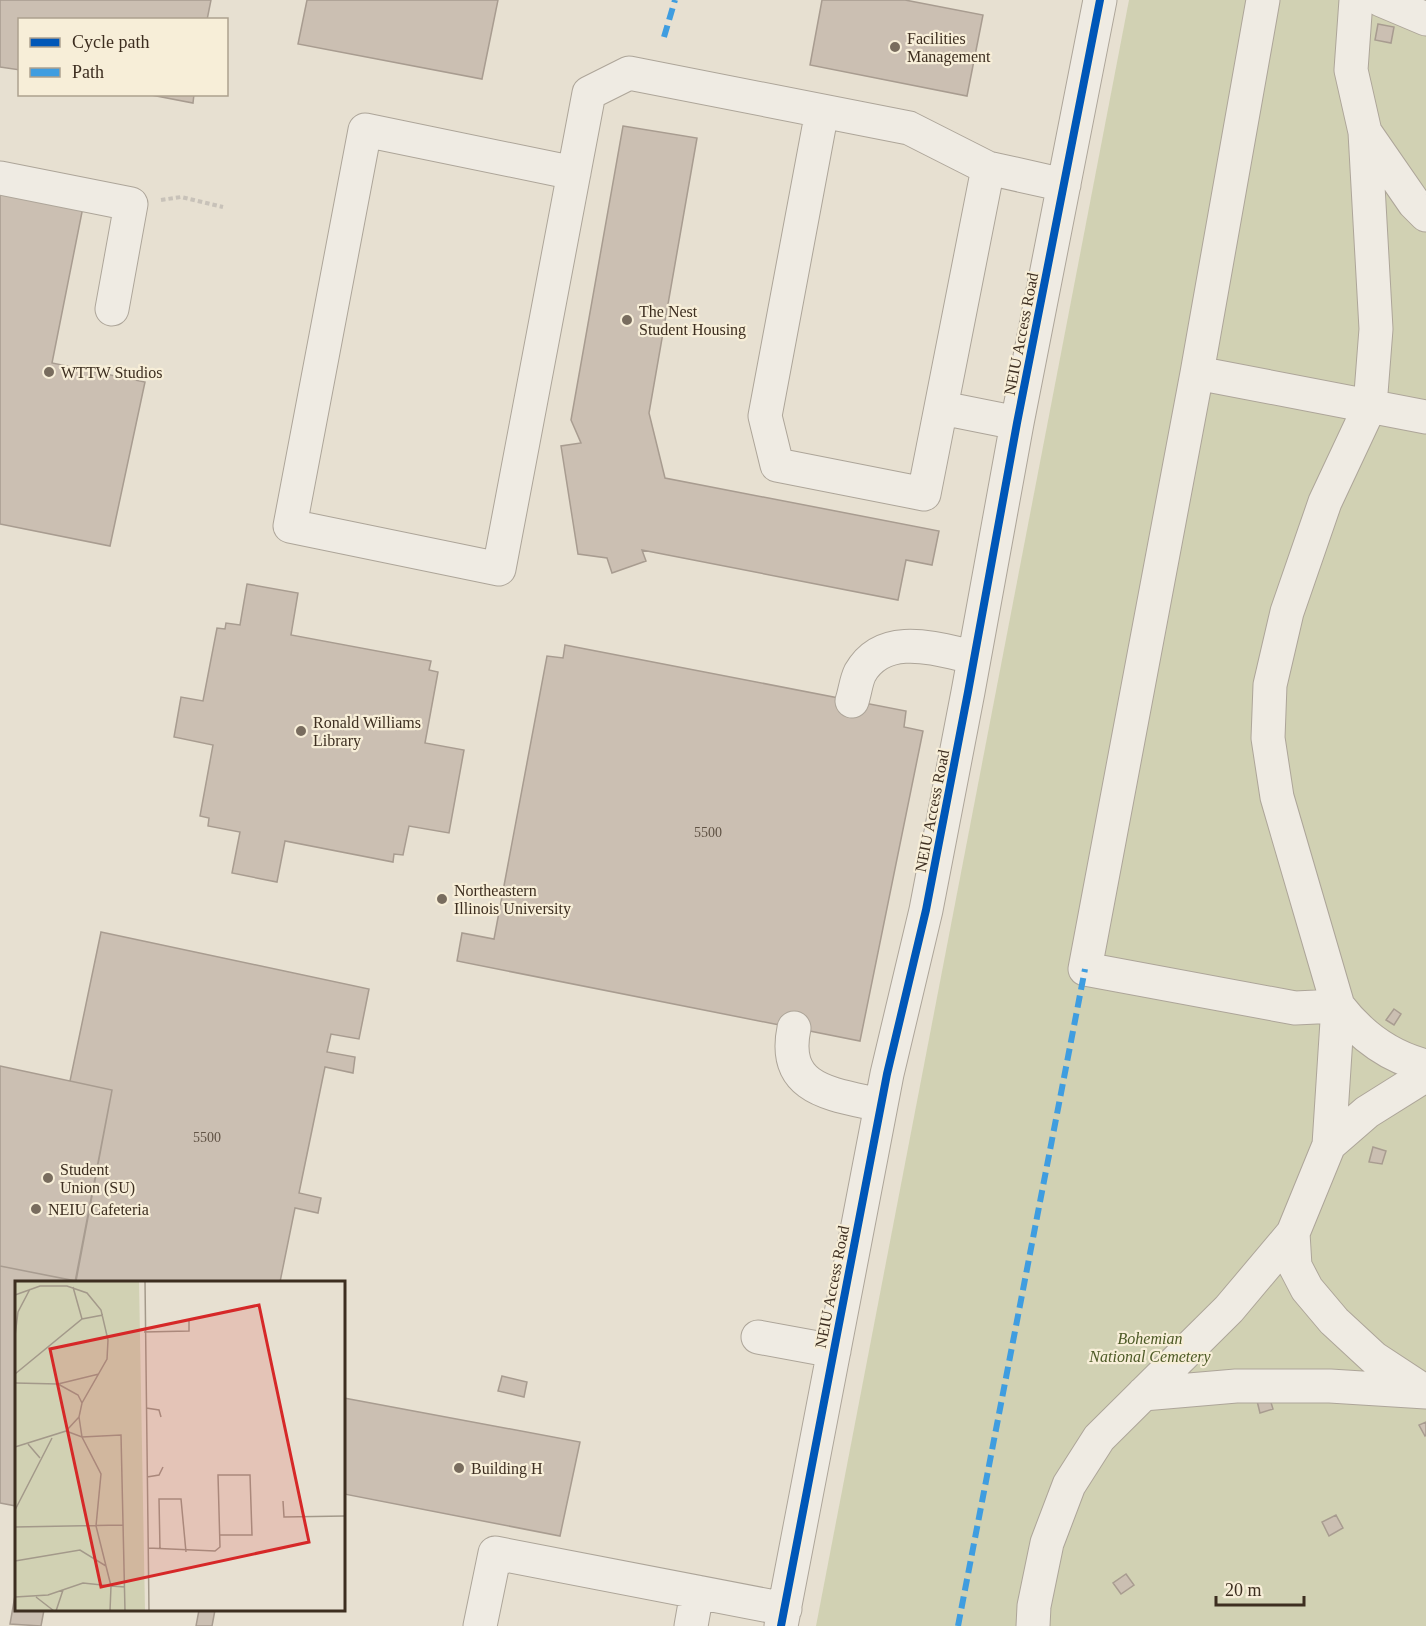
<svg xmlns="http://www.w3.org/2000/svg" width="1426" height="1626" viewBox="0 0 1426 1626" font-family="'Times New Roman',serif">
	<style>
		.cemetery { fill: #d1d1b3 }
		.building { fill: #cbbfb2; stroke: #a89c90; stroke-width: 1.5 }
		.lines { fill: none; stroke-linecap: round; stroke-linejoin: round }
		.minor-casing { stroke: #ada599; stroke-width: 35 }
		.path { stroke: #c8c2b9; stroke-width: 4; stroke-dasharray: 4.5 3; stroke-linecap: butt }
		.minor { stroke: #efebe3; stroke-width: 33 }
		.quiet { stroke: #3f9de0; stroke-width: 6; stroke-dasharray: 12 6; stroke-linecap: butt }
		.cycleway-casing { stroke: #f7eed8; stroke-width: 11 }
		.cycleway { stroke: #0057b8; stroke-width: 8 }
		.poi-dot { fill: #786c5e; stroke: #f7eed8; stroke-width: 2 }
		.labels { text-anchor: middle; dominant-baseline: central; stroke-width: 4.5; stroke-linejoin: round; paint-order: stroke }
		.number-label { font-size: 14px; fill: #605244 }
		.poi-label { font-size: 16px; fill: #3d2e20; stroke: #f7eed8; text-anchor: start }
		.street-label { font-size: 16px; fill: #3d2e20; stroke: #f7eed8 }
		.park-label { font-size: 16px; font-style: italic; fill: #4d5a26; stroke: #f7eed8 }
		.inset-road { fill: none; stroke: #a3998a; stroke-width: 1.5 }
		.view { fill: #d62828; fill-opacity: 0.15; stroke: #d62828; stroke-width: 3 }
		.inset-edge { fill: none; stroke: #3d2e20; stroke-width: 3 }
	</style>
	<rect width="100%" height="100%" fill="#e7e0d1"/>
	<!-- cemetery -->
	<path class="cemetery" d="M 1129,0 L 1426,0 L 1426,1626 L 816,1626 Z"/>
	<!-- building -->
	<path class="building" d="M 0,0 L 211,0 L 207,20 L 20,20 L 20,70 L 0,67 Z
		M 307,0 L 498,0 L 482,79 L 298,44 Z
		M 822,0 L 905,0 L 983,15 L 967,96 L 810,65 Z
		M 1378,24 L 1394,27 L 1391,43 L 1375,40 Z
		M 146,94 L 194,94 L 193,103 Z
		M 623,126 L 697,138 L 649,413 L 665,478 L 939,531 L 932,565 L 906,560 L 898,600 L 642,550 L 646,561 L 612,573 L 607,558 L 578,554 L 561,446 L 581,443 L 571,420 Z
		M 0,191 L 83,207 L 52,363 L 145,382 L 110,546 L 0,524 Z
		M 247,584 L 298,593 L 291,635 L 431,661 L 429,670 L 438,672 L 425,743 L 464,750 L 449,833 L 409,826 L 403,855 L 394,854 L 393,862 L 285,841 L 277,882 L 232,873 L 240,832 L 208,826 L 209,818 L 200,816 L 213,745 L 174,737 L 181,697 L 203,701 L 217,628 L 225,629 L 226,623 L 240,625 Z
		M 565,645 L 906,711 L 904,727 L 923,731 L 860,1041 L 457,961 L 462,933 L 494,939 L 547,656 L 563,658 Z
		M 101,932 L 369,989 L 359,1039 L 331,1034 L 327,1052 L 355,1057 L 353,1073 L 325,1067 L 299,1193 L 321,1198 L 318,1213 L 295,1208 L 280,1282 L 75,1282 L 112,1090 L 70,1081 Z
		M 1394,1009 L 1401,1014 L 1394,1025 L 1386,1020 Z
		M 0,1066 L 112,1090 L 76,1281 L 0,1266 Z
		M 1373,1147 L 1386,1151 L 1382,1164 L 1369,1162 Z
		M 0,1266 L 76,1281 L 75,1282 L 16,1282 L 16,1506 L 0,1503 Z
		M 502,1376 L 527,1382 L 524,1397 L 498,1391 Z
		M 1269,1396 L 1273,1409 L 1260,1413 L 1257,1401 Z
		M 344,1398 L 580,1442 L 560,1536 L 344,1494 Z
		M 1426,1422 L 1426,1435 L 1425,1436 L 1419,1425 Z
		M 1336,1515 L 1343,1528 L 1329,1536 L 1322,1522 Z
		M 1126,1574 L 1134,1585 L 1121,1594 L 1113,1583 Z
		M 16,1590 L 16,1610 L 44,1610 L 41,1626 L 10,1624 Z
		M 199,1610 L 215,1610 L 212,1626 L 196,1626 Z"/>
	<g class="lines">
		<defs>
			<path id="minor" d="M 1263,0 L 1197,373 L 1085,969 L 1295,1008 L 1338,1006 C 1361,1036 1390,1057 1426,1066
				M 1356,0 L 1351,70 L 1365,132 L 1414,203 L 1426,215
				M 1381,0 L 1426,19
				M 822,111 L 765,416 L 777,465 L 924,494 L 988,168
				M 574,173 L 365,130 L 290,526 L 499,569 L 589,93 L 629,73 L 909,128 L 988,168 L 1064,185
				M 0,178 L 131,204 L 112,309
				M 1197,373 L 1426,417
				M 942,408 L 1017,423
				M 852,701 C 855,692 856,681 860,673 C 884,631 936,649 973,657
				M 794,1028 C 781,1091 833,1094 880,1105
				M 1329,1145 L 1367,1112 L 1426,1075
				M 1293,1233 L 1295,1266 L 1307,1289 L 1334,1321 L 1374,1358 L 1424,1391
				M 758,1337 L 834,1351
				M 1143,1394 L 1236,1386 L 1330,1386 L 1426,1392
				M 480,1626 L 495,1553 L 785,1609
				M 691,1626 L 697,1592
				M 781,1626 L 887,1074 L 926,910 L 968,692 L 1017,423 L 1100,0
				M 1033,1626 L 1034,1606 L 1047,1543 L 1069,1485 L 1099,1438 L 1229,1309 L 1293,1233 L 1329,1145 L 1338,1006 L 1277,797 L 1268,738 L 1270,685 L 1287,612 L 1325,502 L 1370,406 L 1376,329 L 1365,132"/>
		</defs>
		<!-- minor casing -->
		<use href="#minor" class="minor-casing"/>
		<!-- path -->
		<path class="path" d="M 161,200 L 181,197 L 223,207"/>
		<!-- minor -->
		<use href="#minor" class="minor"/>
		<!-- quiet -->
		<path class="quiet" d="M 664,37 L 675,0
			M 958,1626 L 1085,969"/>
		<defs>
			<path id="cycleway" d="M 781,1626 L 887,1074 L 926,910 L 968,692 L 1017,423 L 1100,0"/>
		</defs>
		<!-- cycleway casing -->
		<use href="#cycleway" class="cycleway-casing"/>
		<!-- cycleway -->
		<use href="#cycleway" class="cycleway"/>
	</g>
	<!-- markers -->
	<g class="poi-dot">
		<circle cx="895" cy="47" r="6"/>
		<circle cx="627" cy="320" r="6"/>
		<circle cx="49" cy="372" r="6"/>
		<circle cx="301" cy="731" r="6"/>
		<circle cx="442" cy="899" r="6"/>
		<circle cx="48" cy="1178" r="6"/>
		<circle cx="36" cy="1209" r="6"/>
		<circle cx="459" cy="1468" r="6"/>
	</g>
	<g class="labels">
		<!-- number labels -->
		<g class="number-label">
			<text x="708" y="832">5500</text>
			<text x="207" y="1137">5500</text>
		</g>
		<!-- poi labels -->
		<g class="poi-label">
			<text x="907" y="38">Facilities<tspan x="907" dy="18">Management</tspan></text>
			<text x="639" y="311">The Nest<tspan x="639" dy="18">Student Housing</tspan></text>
			<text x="61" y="372">WTTW Studios</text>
			<text x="313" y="722">Ronald Williams<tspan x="313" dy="18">Library</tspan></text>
			<text x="454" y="890">Northeastern<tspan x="454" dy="18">Illinois University</tspan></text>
			<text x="60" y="1169">Student<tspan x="60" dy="18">Union (SU)</tspan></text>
			<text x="48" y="1209">NEIU Cafeteria</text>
			<text x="471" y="1468">Building H</text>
		</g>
		<!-- street labels -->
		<g class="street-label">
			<text transform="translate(1021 334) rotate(-79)">NEIU Access Road</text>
			<text transform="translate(932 811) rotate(-79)">NEIU Access Road</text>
			<text transform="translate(832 1287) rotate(-79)">NEIU Access Road</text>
		</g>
		<!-- park labels -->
		<g class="park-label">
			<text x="1150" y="1338">Bohemian<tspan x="1150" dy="18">National Cemetery</tspan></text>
		</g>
	</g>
	<!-- overview -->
	<g transform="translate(15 1281)">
		<rect width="330" height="330" fill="#e7e0d1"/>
		<path d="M 0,0 L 124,0 L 130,330 L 0,330 Z" fill="#d1d1b3"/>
		<path class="inset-road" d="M 130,0 L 134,330M 58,6 L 67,38M 0,14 L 25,5 L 52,5 L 72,12 L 86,29 L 93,59 L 92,78 L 67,122 L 64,136 L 67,156 L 86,193 L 81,245 L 91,285M 129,51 L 174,50 L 174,39M 0,55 L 3,31 L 15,8M 0,93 L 67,38 L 88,34M 0,102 L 43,103 L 84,93M 43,103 L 63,114 L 67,122M 131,127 L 144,129 L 146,136M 51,150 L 67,156 L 106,154 L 110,330M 13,163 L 25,177M 0,166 L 51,150 L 64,136M 132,196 L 144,194 L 148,186M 268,220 L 269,236 L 330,235M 0,229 L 37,157M 0,246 L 108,244M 133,267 L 200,270 L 205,266 L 203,194 L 235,194 L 237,254 L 205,254M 145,268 L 144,218 L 166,218 L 171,271M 0,280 L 65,269 L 91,285 L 96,305 L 68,302 L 33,314 L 0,316M 21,316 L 39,330M 41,330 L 48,309M 95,330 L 96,305 L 110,306"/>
		<path class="view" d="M 244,24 L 294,261 L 86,306 L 35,68 Z"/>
		<rect width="330" height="330" class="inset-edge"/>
	</g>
	<!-- legend -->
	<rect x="18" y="18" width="210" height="78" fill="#f7eed8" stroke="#ada18e" stroke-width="1.5"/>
	<rect x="30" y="38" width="30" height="9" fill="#0057b8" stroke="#ada18e" stroke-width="1.5"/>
	<text x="72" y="48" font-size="18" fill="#3d2e20">Cycle path</text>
	<rect x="30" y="68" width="30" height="9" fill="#3f9de0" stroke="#ada18e" stroke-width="1.5"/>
	<text x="72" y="78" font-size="18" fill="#3d2e20">Path</text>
	<!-- scale -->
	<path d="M1216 1596v9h88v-9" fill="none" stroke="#3d2e20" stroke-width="3"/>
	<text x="1225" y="1596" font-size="18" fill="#3d2e20" stroke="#f7eed8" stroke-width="4.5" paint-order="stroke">20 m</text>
</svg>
